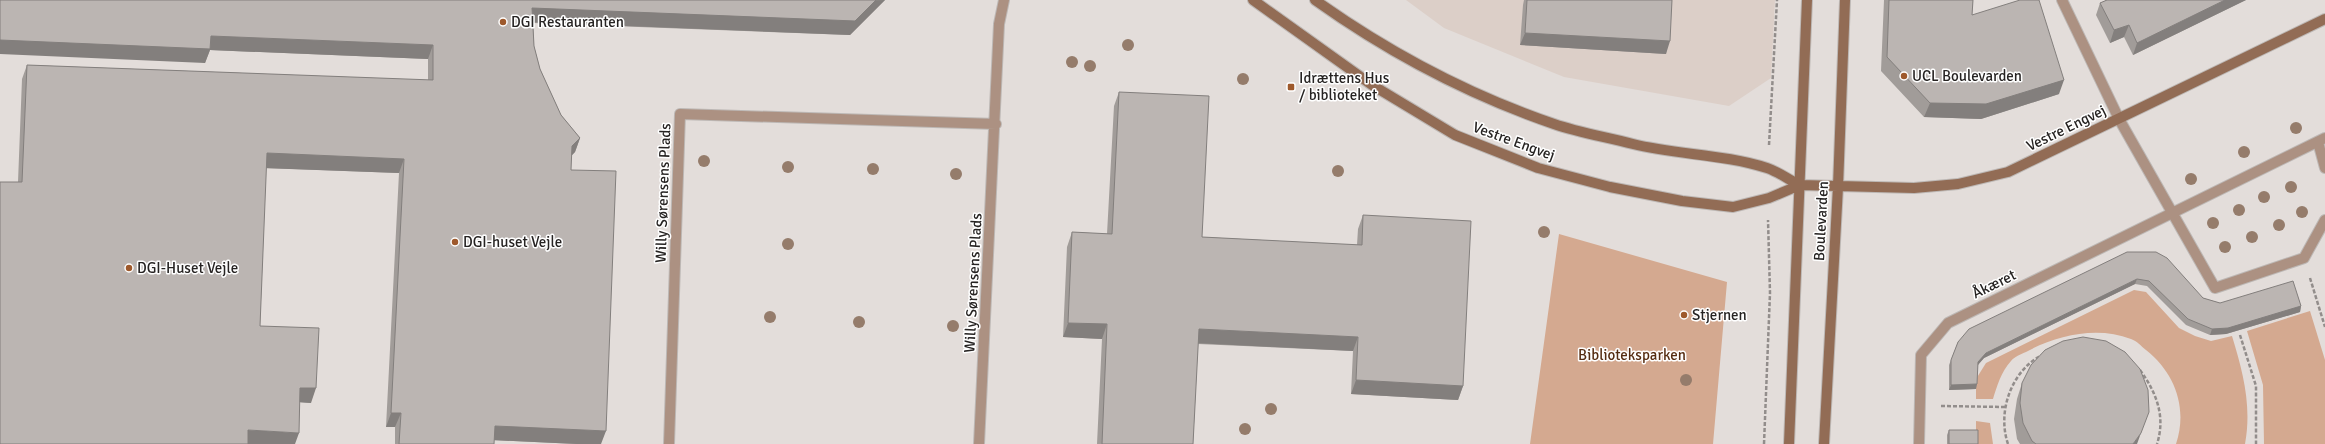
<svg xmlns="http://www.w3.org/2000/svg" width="2325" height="444" viewBox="0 0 2325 444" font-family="Signika,sans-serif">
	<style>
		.built { fill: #dccfc8 }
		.green { fill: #d4a990 }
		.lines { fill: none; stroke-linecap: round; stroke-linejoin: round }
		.lane-casing { stroke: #bdb8b5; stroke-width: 12 }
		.street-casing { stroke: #bdb8b5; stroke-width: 12 }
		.secondary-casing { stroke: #bdb8b5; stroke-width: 12 }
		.path { stroke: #928d8b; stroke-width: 2.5; stroke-dasharray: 4 2; stroke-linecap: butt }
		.lane { stroke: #ac9182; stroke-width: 10 }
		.street { stroke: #ac9182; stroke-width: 10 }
		.secondary { stroke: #926c55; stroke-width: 10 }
		.tree { fill: #957c6b }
		.wall { fill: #a19c99 }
		.shaded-wall { fill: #837f7d }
		.building { fill: #bbb5b2; stroke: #837f7d }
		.poi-dot { fill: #9e592c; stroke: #fff; stroke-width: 1.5 }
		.labels { text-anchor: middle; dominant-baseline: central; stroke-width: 3; stroke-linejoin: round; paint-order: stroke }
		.poi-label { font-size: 15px; fill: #262322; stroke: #fff; text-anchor: start }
		.street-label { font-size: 15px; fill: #262322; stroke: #fff }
		.park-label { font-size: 15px; fill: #552c11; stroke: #fff }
	</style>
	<rect width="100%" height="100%" fill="#e3ddda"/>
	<!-- built -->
	<path class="built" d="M 1406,0 L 1775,0 L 1771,78 L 1729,106 L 1564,77 L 1444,28 Z"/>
	<!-- green -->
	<path class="green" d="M 1559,234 L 1727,282 L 1713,444 L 1530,444 Z
		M 2134,290 L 2146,292 L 2179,328 L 2195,336 L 2211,341 L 2232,336 C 2243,372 2252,406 2245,444 L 2176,444 C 2188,408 2175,373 2146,350 C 2141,346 2137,341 2131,339 C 2097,326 2057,335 2026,352 C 2021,354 2014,357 2011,361 C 2001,372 1997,386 1993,399 L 1976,399 L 1976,379 L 1986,363 Z
		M 2310,311 L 2325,360 L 2325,444 L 2264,444 L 2263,385 L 2247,331 Z
		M 1976,421 L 1990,423 L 1993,444 L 1976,444 Z"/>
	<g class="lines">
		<defs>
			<path id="lane" d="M 2062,0 L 2119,119 L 2215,288 L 2304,258 L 2325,220
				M 2318,142 L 2325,168
				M 1919,444 L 1921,355 L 1948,323 L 2325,138"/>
			<path id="street" d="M 669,444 L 680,114 L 996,124
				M 979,444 L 999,24 L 1004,0"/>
			<path id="secondary" d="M 1253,0 L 1372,85 L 1455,135 L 1538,168 L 1610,187 L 1682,201 L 1733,207 L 1769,198 L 1800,185 L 1914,188 L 1958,184 L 2008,172 L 2325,19
				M 1315,0 C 1388,52 1469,95 1554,124 C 1580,133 1607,137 1633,144 C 1677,155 1724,154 1767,168 C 1779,172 1789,180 1800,185
				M 1789,444 L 1807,0
				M 1824,444 L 1838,187 L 1845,0"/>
		</defs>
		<!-- lane casing -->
		<use href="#lane" class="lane-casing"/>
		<!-- street casing -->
		<use href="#street" class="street-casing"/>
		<!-- secondary casing -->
		<use href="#secondary" class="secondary-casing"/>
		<!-- path -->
		<path class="path" d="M 1769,145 L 1777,0
			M 2310,278 L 2325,327
			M 2240,335 L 2256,386 L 2256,444
			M 2140,370 C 2156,392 2166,416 2157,444
			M 1941,406 L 2005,407
			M 1764,444 L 1770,293 L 1768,220
			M 2008,444 C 1997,412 2011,371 2042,355"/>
		<!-- lane -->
		<use href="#lane" class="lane"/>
		<!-- street -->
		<use href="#street" class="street"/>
		<!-- secondary -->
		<use href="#secondary" class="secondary"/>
	</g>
	<!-- trees -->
	<g class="tree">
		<circle cx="1128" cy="45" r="6"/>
		<circle cx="1072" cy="62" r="6"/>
		<circle cx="1090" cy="66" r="6"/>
		<circle cx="1243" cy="79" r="6"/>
		<circle cx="2296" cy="128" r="6"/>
		<circle cx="2244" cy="152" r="6"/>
		<circle cx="704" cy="161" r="6"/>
		<circle cx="788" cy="167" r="6"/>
		<circle cx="873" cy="169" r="6"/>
		<circle cx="1338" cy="171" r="6"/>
		<circle cx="956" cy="174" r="6"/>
		<circle cx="2191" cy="179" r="6"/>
		<circle cx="2291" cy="187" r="6"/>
		<circle cx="2264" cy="197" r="6"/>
		<circle cx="2239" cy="210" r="6"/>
		<circle cx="2302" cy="212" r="6"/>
		<circle cx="2213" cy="223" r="6"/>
		<circle cx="2279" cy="225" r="6"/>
		<circle cx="1544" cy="232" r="6"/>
		<circle cx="2252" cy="237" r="6"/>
		<circle cx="788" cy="244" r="6"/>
		<circle cx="2225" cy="247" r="6"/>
		<circle cx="770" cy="317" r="6"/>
		<circle cx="859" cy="322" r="6"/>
		<circle cx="953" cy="326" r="6"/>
		<circle cx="1686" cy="380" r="6"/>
		<circle cx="1271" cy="409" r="6"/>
		<circle cx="1245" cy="429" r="6"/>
	</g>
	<!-- wall -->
	<path class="wall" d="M 0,0 L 885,0 L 850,35 L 533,23 L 534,46 L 540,69 L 561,115 L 580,138 L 575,152 L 571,156 L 571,170 L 601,444 L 577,444 L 494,440 L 494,444 L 395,444 L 395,427 L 386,427 L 399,173 L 266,168 L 260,326 L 311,403 L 300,402 L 18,182 L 22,79 L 27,65 L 428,80 L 428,59 L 210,50 L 205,63 Z
		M 1524,0 L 1672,0 L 1666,54 L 1520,45 L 1523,5 Z
		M 1884,0 L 1973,0 L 1972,15 L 2059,94 L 1981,119 L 1924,117 L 1881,71 Z
		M 2105,0 L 2246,0 L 2133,55 L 2124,37 L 2110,43 L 2096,15 L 2100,3 L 2105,1 Z
		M 1119,92 L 1202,237 L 1357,245 L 1358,229 L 1363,215 L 1463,386 L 1458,400 L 1351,394 L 1353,351 L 1198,344 L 1193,444 L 1097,444 L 1102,339 L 1063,337 L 1067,247 L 1072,232 L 1107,234 L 1114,106 Z
		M 2127,252 L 2203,298 L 2220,303 L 2301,306 L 2300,312 L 2226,334 L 2210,335 L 2186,325 L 2147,286 L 2135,284 L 1984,358 L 1978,365 L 1976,389 L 1949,390 L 1949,365 L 1958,342 Z
		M 2022,383 L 2137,444 L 2020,444 L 2017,439 L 2014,419 L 2017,399 Z
		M 1949,430 L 1978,444 L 1947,444 L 1947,435 Z"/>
	<!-- shaded-wall -->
	<path class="shaded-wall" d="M 885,0 L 850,35 L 527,22 L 532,8 Z
		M 2225,0 L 2246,0 L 2133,55 L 2137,43 Z
		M 2129,25 L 2124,37 L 2110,43 L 2114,30 Z
		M 1525,33 L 1670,41 L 1666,54 L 1520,45 Z
		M 211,36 L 433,45 L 428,59 L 210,50 L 205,63 L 0,54 L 0,40 Z
		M 2064,80 L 2059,94 L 1981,119 L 1924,117 L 1930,103 Z
		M 580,138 L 575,152 L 566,161 L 572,146 Z
		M 267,153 L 404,159 L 399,173 L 262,168 Z
		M 2137,279 L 2135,284 L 1984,358 L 1976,367 L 1978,362 L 1986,353 Z
		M 2301,306 L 2300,312 L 2226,334 L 2210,335 L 2212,329 Z
		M 1068,323 L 1107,324 L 1102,339 L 1063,337 Z
		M 1199,329 L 1358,337 L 1353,351 L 1194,343 Z
		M 1356,380 L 1463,386 L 1458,400 L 1351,394 Z
		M 1977,384 L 1976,389 L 1949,390 L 1951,385 Z
		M 300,388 L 316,388 L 311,403 L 295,402 Z
		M 391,413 L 401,413 L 395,427 L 386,427 Z
		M 495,426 L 606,431 L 601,444 L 577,444 L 490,440 Z
		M 248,430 L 299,433 L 295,444 L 243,444 Z
		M 2141,433 L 2137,444 L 2133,444 Z"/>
	<!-- building -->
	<path class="building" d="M 0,0 L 876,0 L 855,21 L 532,8 L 534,46 L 540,69 L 561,115 L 580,138 L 572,146 L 571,170 L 616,171 L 606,431 L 495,426 L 494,444 L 399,444 L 401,413 L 391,413 L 404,159 L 267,153 L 260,326 L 319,328 L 316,388 L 300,388 L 299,433 L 248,430 L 248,444 L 0,444 L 0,182 L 22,182 L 27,65 L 433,80 L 433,45 L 211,36 L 210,49 L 0,40 Z
		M 1527,0 L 1672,0 L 1670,41 L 1525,33 Z
		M 1889,0 L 1973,0 L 1972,15 L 2020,0 L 2039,0 L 2064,80 L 1986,104 L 1930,103 L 1887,57 Z
		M 2107,0 L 2225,0 L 2137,43 L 2129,25 L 2114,30 L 2100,3 Z
		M 1119,92 L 1209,96 L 1202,237 L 1362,245 L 1363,215 L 1471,221 L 1463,386 L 1356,380 L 1358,337 L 1199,329 L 1193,444 L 1102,444 L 1107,324 L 1068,323 L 1072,232 L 1112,234 Z
		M 2127,252 L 2156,252 L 2167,258 L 2203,298 L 2220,303 L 2293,281 L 2301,306 L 2228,328 L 2212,329 L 2188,319 L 2149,281 L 2137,279 L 1986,353 L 1978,362 L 1977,384 L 1951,385 L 1951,360 L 1958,342 L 1969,329 Z
		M 2083,337 L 2106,341 L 2125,352 L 2140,369 L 2148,390 L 2149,412 L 2141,433 L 2133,444 L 2036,444 L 2032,441 L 2023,423 L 2020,403 L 2022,383 L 2031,365 L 2045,350 L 2063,341 Z
		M 1949,430 L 1978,430 L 1978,444 L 1949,444 Z"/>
	<!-- markers -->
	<g class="poi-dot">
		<circle cx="503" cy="22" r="4"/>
		<circle cx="1904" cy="76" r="4"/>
		<rect x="1287" y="83" width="8" height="8" rx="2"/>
		<circle cx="455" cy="242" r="4"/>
		<circle cx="129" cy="268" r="4"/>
		<circle cx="1684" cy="315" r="4"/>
	</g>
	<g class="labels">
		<!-- poi labels -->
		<g class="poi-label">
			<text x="511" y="22">DGI Restauranten</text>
			<text x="1912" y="76">UCL Boulevarden</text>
			<text x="1299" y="78">Idrættens Hus<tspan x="1299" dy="17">/ biblioteket</tspan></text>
			<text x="463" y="242">DGI-huset Vejle</text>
			<text x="137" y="268">DGI-Huset Vejle</text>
			<text x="1692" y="315">Stjernen</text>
		</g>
		<!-- street labels -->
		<g class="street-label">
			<text transform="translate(2066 128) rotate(-26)">Vestre Engvej</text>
			<text transform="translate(1514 141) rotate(20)">Vestre Engvej</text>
			<text transform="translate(663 193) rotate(-88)">Willy Sørensens Plads</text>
			<text transform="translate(1821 221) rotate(-87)">Boulevarden</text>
			<text transform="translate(973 283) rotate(-87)">Willy Sørensens Plads</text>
			<text transform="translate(1994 284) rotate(-26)">Åkæret</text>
		</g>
		<!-- park labels -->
		<g class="park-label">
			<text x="1632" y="355">Biblioteksparken</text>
		</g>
	</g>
</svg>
